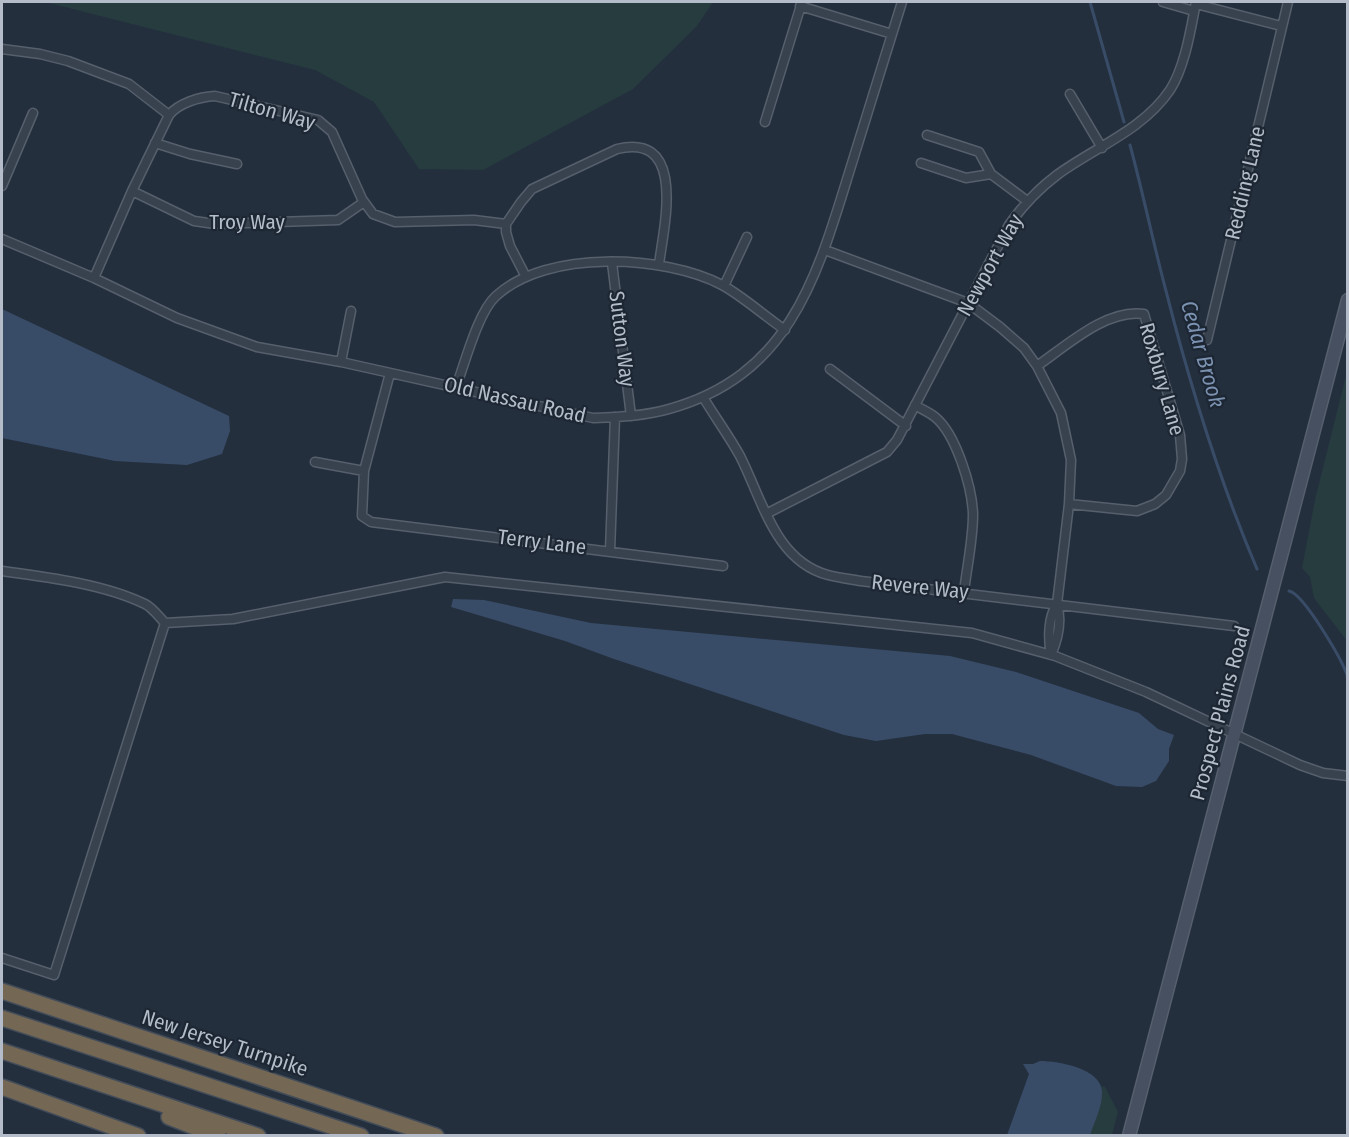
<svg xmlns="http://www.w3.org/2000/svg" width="1349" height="1137" viewBox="0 0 1349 1137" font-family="'Fira Sans Condensed',sans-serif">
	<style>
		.green { fill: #263c3f }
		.water { fill: #394c67 }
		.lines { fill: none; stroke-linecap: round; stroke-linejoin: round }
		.stream { stroke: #394c67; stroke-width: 3 }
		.street-casing { stroke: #565f6c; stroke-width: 11 }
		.secondary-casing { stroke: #565f6c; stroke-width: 15 }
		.highway-casing { stroke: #434c59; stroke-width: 18 }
		.street { stroke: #38414e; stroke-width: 8 }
		.secondary { stroke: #465061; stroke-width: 12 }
		.highway { stroke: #746855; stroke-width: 15 }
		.labels { text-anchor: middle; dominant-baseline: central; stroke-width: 4.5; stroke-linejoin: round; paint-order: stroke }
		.street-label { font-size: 21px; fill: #b4bcc9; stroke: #1d2633 }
		.water-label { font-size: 22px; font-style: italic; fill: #7c92b1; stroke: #1d2633 }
	</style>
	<rect width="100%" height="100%" fill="#242f3e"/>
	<!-- green -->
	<path class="green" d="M 45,2 L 713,2 L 697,26 L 633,89 L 483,170 L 419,169 L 374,102 L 315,70 Z
		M 1347,372 L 1347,641 L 1314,598 L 1310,577 L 1302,568 L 1315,500 Z
		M 1083,1081 L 1105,1087 L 1118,1112 L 1112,1135 L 1017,1136 Z"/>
	<!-- water -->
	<path class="water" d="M 2,309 L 229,416 L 230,431 L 222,454 L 187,465 L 115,461 L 2,438 Z
		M 453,599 L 484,600 L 591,623 L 950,656 L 1016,672 L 1139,713 L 1158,729 L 1174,735 L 1169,749 L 1169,761 L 1156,781 L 1142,787 L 1116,786 L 1031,755 L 952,734 L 925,734 L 876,741 L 844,735 L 614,659 L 565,641 L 451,607 Z
		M 1040,1061 C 1059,1061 1104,1069 1102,1094 C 1102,1107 1094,1123 1090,1135 L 1007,1135 L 1029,1074 L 1023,1064 L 1033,1064 Z"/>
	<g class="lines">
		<!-- stream -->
		<path class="stream" d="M 1090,2 L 1124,122
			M 1130,145 C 1143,193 1153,242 1166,291 C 1190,385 1219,480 1257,569
			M 1289,591 C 1304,594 1342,660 1347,675 C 1348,679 1347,685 1348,689"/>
		<defs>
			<path id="street" d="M 1163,2 L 1194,11
				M 1196,4 L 1281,26
				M 800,6 L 892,34
				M 2,49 L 40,54 L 68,61 L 129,84 L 169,115
				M 1070,94 L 1102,148
				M 765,122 L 802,2
				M 927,135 L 979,152 L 991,174 L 1027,201
				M 155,143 L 190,154 L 237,164
				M 921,163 L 966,178 L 991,174
				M 2,186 L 33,113
				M 132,191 L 194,221 L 215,224 L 338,220 L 364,202
				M 2,239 L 94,278 L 177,318 L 257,347 L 341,362 L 593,418 C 618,417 645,416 669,409 C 788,376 816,280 848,176 C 866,117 884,60 902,2
				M 825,250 L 968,303 L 1000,327 L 1024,348 L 1037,366 L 1061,413 L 1071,460 L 1069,504 L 1057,604
				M 612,263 L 631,416
				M 526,277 L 510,246 L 506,232 L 506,224 L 521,202 L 532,189 L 617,149 C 687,132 664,226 659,264
				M 94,278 L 132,191 L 169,115 C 179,103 199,97 215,96 L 318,120 L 332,132 L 362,199 L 373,214 L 395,222 L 474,220 L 506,224
				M 724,286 L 747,237
				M 1207,340 L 1288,2
				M 341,362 L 351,311
				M 1037,366 C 1066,346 1107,308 1144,314 L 1180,435 L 1182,459 L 1180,471 L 1166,495 L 1155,504 L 1137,511 L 1069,504
				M 830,369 L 906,426
				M 390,373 L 364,471 L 362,516 L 371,522 L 723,566
				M 456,387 C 465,363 478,312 496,296 C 547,249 664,255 722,285 C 741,295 766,317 785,330
				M 703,397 C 715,417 729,436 740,456 C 762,499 775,561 828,575 C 839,578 850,579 861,581 L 1234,626
				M 915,405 C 921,409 929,412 935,417 C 956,434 972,487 973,514 C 973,540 967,566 964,592
				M 315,462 L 364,471
				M 766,514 L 887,452 L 897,440 L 1009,225 C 1023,205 1037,190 1057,175 C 1095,147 1142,131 1170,90 C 1185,67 1191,28 1196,2
				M 610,551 L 615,417
				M 2,571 C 47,577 104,584 145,604 C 153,608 159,617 165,623
				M 1057,604 C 1062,621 1058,639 1051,655 C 1048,639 1048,617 1057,604 Z
				M 2,958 L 54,975 L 165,623 L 233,619 L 445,577 L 972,633 L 1055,656 L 1146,692 L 1300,765 L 1323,773 L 1348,776"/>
			<path id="secondary" d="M 1129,1136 L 1348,300"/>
			<path id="highway" d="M 2,991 L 436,1136
				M 2,1018 L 361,1136
				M 2,1051 L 258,1136
				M 2,1087 L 138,1136
				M 169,1117 L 218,1136"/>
		</defs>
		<!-- street casing -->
		<use href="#street" class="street-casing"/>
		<!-- secondary casing -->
		<use href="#secondary" class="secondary-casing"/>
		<!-- highway casing -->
		<use href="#highway" class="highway-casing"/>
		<!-- street -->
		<use href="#street" class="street"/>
		<!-- secondary -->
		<use href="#secondary" class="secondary"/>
		<!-- highway -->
		<use href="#highway" class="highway"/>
	</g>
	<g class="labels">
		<!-- street labels -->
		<g class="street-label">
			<text transform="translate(272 111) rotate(16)">Tilton Way</text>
			<text transform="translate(1245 183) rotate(-77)">Redding Lane</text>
			<text x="247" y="222">Troy Way</text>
			<text transform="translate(990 265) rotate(-61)">Newport Way</text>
			<text transform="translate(622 339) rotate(83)">Sutton Way</text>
			<text transform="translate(1162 379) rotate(74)">Roxbury Lane</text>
			<text transform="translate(515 400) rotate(13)">Old Nassau Road</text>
			<text transform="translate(542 542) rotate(7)">Terry Lane</text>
			<text transform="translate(920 587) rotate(6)">Revere Way</text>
			<text transform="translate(1220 713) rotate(-75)">Prospect Plains Road</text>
			<text transform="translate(225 1043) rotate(18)">New Jersey Turnpike</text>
		</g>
		<!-- water labels -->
		<g class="water-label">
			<text transform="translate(1203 354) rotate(74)">Cedar Brook</text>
		</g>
	</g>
	<!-- border -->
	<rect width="1349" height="1137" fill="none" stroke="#b4bcc9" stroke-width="6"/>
</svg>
